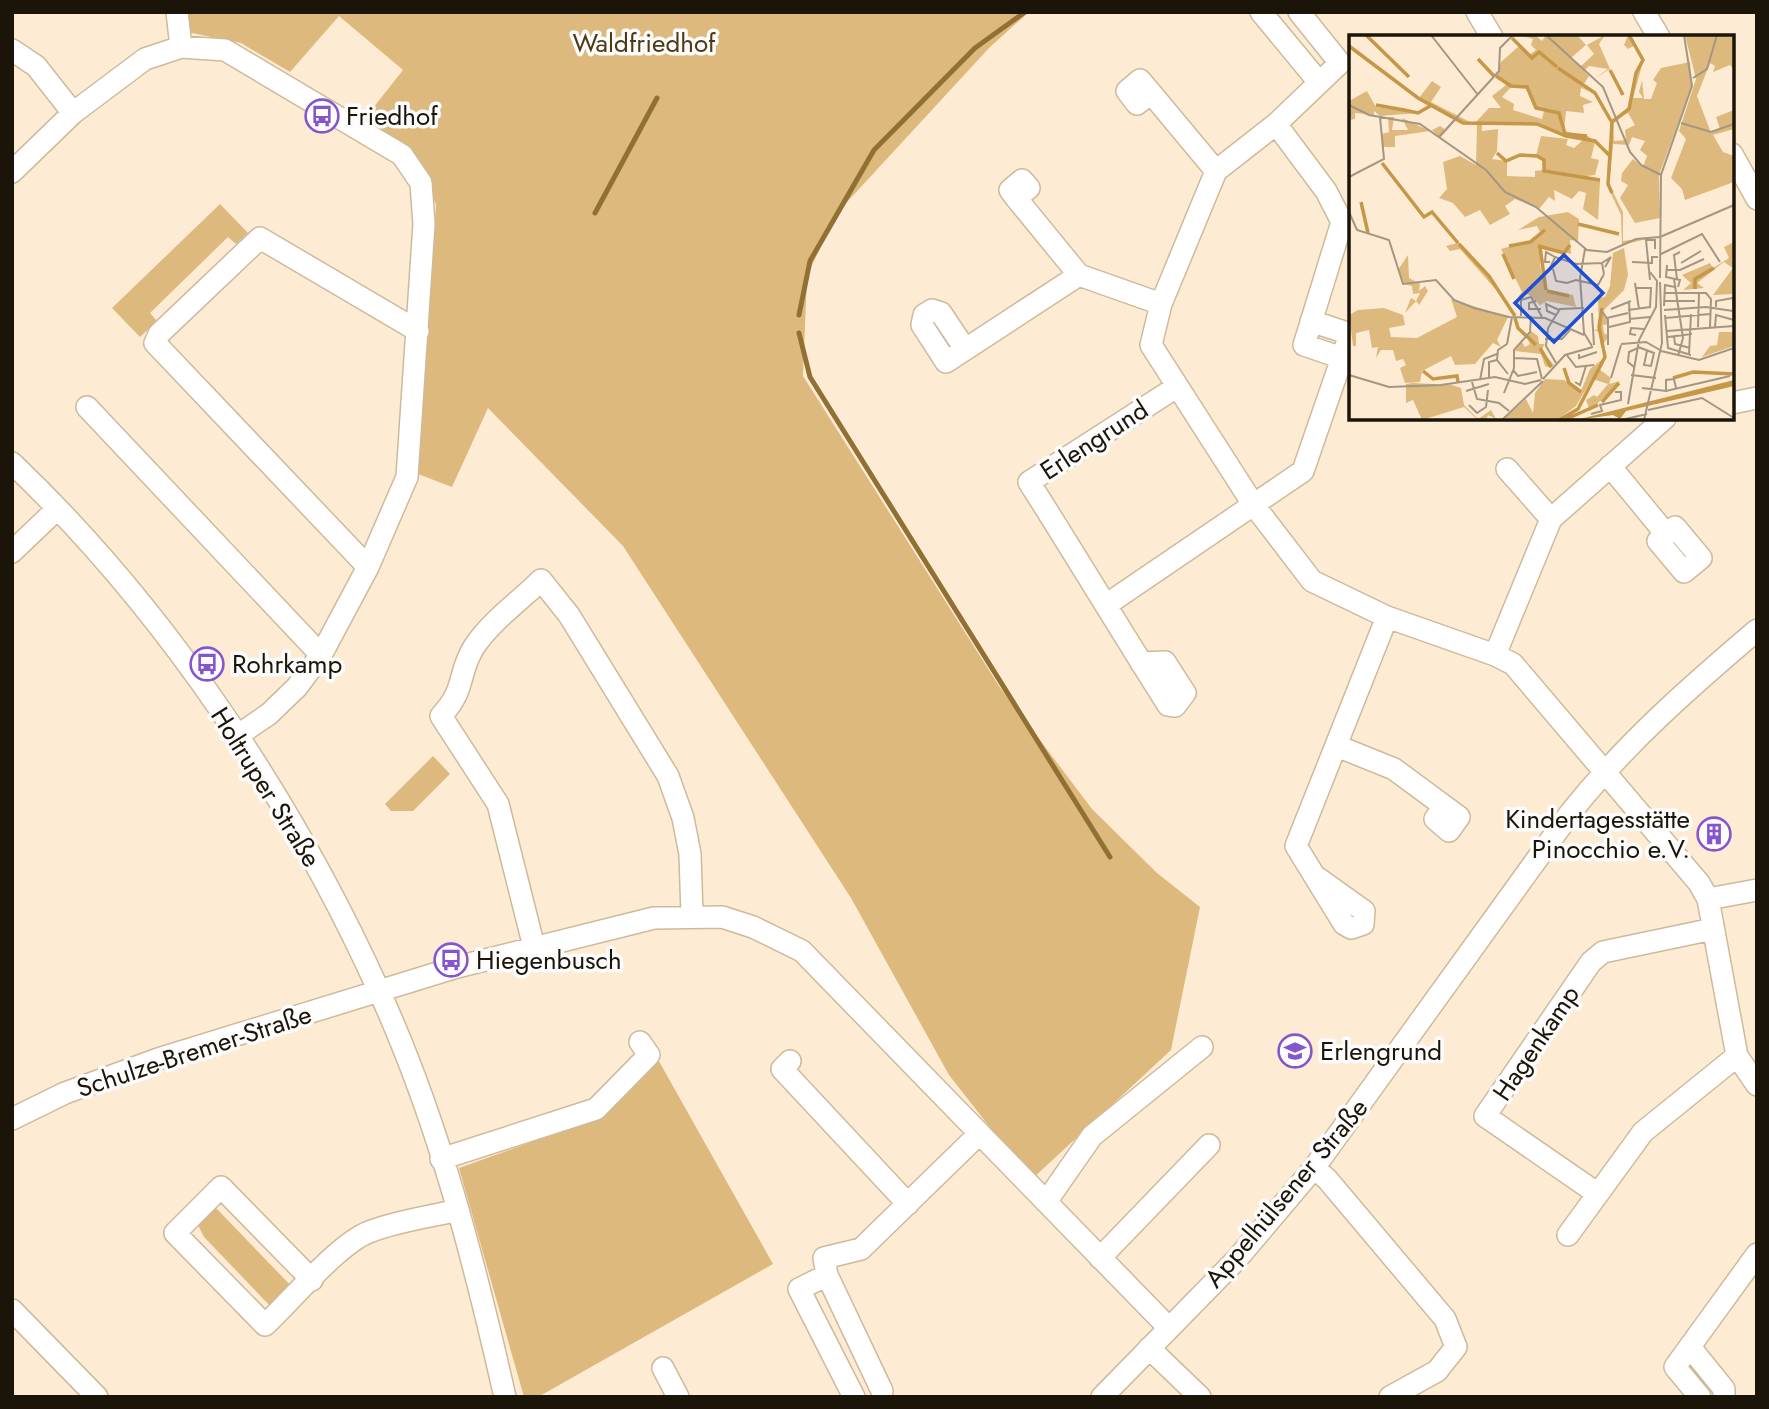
<svg xmlns="http://www.w3.org/2000/svg" width="1769" height="1409" viewBox="0 0 1769 1409" font-family="Jost,sans-serif">
	<style>
		.green { fill: #deb97d }
		.lines { fill: none; stroke-linecap: round; stroke-linejoin: round }
		.stream { stroke: #927034; stroke-width: 5 }
		.minor-casing { stroke: #ceba9b; stroke-width: 24 }
		.minor { stroke: #fff; stroke-width: 21 }
		.labels { text-anchor: middle; dominant-baseline: central; stroke-width: 7; stroke-linejoin: round; paint-order: stroke }
		.park-label { font-size: 26px; fill: #4d3916; stroke: #fcfcfc }
		.poi-label { font-size: 26px; fill: #1b1409; stroke: #fcfcfc; text-anchor: start }
		.street-label { font-size: 26px; fill: #1b1409; stroke: #fcfcfc }
		.inset-river { fill: none; stroke: #c59746; stroke-width: 3.5 }
		.inset-road { fill: none; stroke: #a39682; stroke-width: 2 }
		.view { fill: #1d4ed8; fill-opacity: 0.15; stroke: #1d4ed8; stroke-width: 3.5 }
		.inset-edge { fill: none; stroke: #1b1409; stroke-width: 3.5 }
	</style>
	<rect width="100%" height="100%" fill="#fdecd3"/>
	<!-- green -->
	<path class="green" d="M 186,12 L 1029,12 L 990,47 L 836,214 L 807,276 L 803,376 L 999,686 L 1092,809 L 1157,873 L 1200,907 L 1171,1050 L 1031,1180 L 949,1075 L 851,898 L 623,546 L 488,408 L 452,487 L 418,474 L 436,205 L 421,163 L 362,122 L 403,70 L 339,16 L 290,72 L 241,43 L 187,32 Z
		M 220,204 L 248,233 L 236,244 L 228,237 L 150,313 L 157,321 L 140,337 L 112,308 Z
		M 433,756 L 450,774 L 413,811 L 391,811 L 385,804 Z
		M 656,1056 L 773,1264 L 538,1397 L 524,1397 L 459,1168 L 604,1116 Z
		M 211,1206 L 216,1208 L 295,1290 L 274,1310 L 204,1237 L 196,1221 Z"/>
	<g class="lines">
		<!-- stream -->
		<path class="stream" d="M 595,213 L 657,98
			M 799,315 L 810,261 L 874,150 L 975,48 L 1025,12
			M 799,333 L 810,377 L 1110,857"/>
		<defs>
			<path id="minor" d="M 177,12 L 181,47
				M 1261,12 L 1318,81
				M 1299,12 L 1340,63 L 1276,124 L 1216,171 L 1161,304 L 1151,345 L 1253,504 L 1312,581 L 1387,617 L 1495,655 L 1513,664 L 1699,883 L 1708,899 L 1737,1056 L 1757,1085
				M 1477,12 L 1492,37
				M 1644,12 L 1659,37
				M 12,50 L 36,66 L 73,113
				M 1151,93 L 1137,104 L 1127,91 L 1140,80 L 1151,93 L 1216,171
				M 1276,124 L 1326,191 L 1342,222 L 1304,345 L 1342,358 L 1350,334 L 1311,321
				M 1732,154 L 1757,199
				M 12,172 L 73,113 L 145,59 L 181,47 L 225,50 L 402,155 L 421,183 L 424,224 L 407,477 L 368,567 L 321,655 L 297,687 L 269,714 L 237,736
				M 1016,198 L 1029,188 L 1022,180 L 1010,190 L 1016,198 L 1079,275 L 1161,304
				M 965,349 L 941,313 L 932,310 L 924,315 L 922,325 L 946,362 L 1079,275
				M 1732,403 L 1757,398
				M 87,407 L 321,655
				M 12,463 C 165,609 292,799 379,991 C 438,1119 474,1260 505,1397
				M 1610,466 L 1666,534 L 1658,541 L 1684,572 L 1701,558 L 1675,527 L 1666,534
				M 1507,469 L 1551,519
				M 12,552 L 56,510
				M 368,567 L 155,343 L 159,334 L 260,238 L 418,331
				M 1106,605 L 1303,471 L 1342,358
				M 1495,655 L 1551,519 L 1665,418
				M 1141,663 L 1165,662 L 1185,693 L 1175,706 L 1168,705 C 1121,631 1076,556 1029,482 L 1175,388
				M 1337,746 L 1394,769 L 1459,817 L 1449,831 L 1435,819 L 1444,806
				M 1315,876 L 1364,911 L 1363,924 L 1351,928 L 1344,924 L 1296,846 L 1387,617
				M 1708,899 L 1757,890
				M 534,947 L 498,804 L 441,716 C 467,688 457,674 474,647 C 490,622 520,601 541,580 L 569,615 L 668,776 L 683,818 L 690,854 L 692,915
				M 790,1061 L 782,1069 L 908,1204
				M 12,1119 L 65,1093 L 158,1059 L 457,967 L 654,918 L 722,917 L 753,927 L 802,951 L 1169,1328
				M 441,1159 L 596,1109 L 649,1055 L 640,1042
				M 1314,1168 L 1327,1179 L 1445,1319 L 1456,1347 L 1437,1371 L 1390,1397
				M 1598,1194 L 1485,1116 L 1591,962 L 1603,952 L 1713,929
				M 1046,1202 L 1092,1136 L 1202,1047
				M 1568,1235 L 1643,1132 L 1737,1056
				M 1100,1258 L 1209,1145
				M 827,1275 L 799,1289 L 854,1397
				M 312,1280 L 221,1187 L 175,1233 L 265,1325 C 291,1301 338,1244 369,1232 C 397,1221 429,1217 458,1210
				M 12,1310 L 97,1397
				M 1690,1347 L 1724,1389 L 1724,1397
				M 1149,1348 L 1200,1397
				M 663,1368 L 678,1397
				M 882,1391 L 827,1275 L 824,1258 L 861,1249 L 979,1134
				M 1102,1397 L 1237,1259 L 1314,1168 L 1571,812 C 1626,743 1690,687 1757,630
				M 1700,1397 L 1675,1367 L 1757,1254"/>
		</defs>
		<!-- minor casing -->
		<use href="#minor" class="minor-casing"/>
		<!-- minor -->
		<use href="#minor" class="minor"/>
	</g>
	<!-- icons -->
	<defs>
		<symbol id="bus-ring" viewBox="-11 -11 22 22"><circle r="9.5" fill="#fcfcfc" stroke="#8555ce" stroke-width="1.5"/><path d="M-5-6H5V4H4V6H2V4H-2V6H-4V4H-5ZM-3.5-4V0h7V-4ZM-3.5 1.2v1.5H-2V1.2ZM2 1.2v1.5H3.5V1.2Z" fill="#8555ce"/></symbol>
		<symbol id="building-ring" viewBox="-11 -11 22 22"><circle r="9.5" fill="#fcfcfc" stroke="#8555ce" stroke-width="1.5"/><path d="M-4-6H4V6H1V3H-1V6H-4ZM-2.5-4.3h1.7v1.8h-1.7ZM.8-4.3h1.7v1.8H.8ZM-2.5-1h1.7V.8h-1.7ZM.8-1h1.7V.8H.8Z" fill="#8555ce"/></symbol>
		<symbol id="school-ring" viewBox="-11 -11 22 22"><circle r="9.5" fill="#fcfcfc" stroke="#8555ce" stroke-width="1.5"/><path d="M0-5L7-2L0 1L-7-2ZM-4 1L0 2.5L4 1V4Q0 6-4 4Z" fill="#8555ce"/></symbol>
	</defs>
	<g fill-rule="evenodd">
		<use href="#bus-ring" x="303" y="97" width="38" height="38"/>
		<use href="#bus-ring" x="188" y="645" width="38" height="38"/>
		<use href="#building-ring" x="1695" y="815" width="38" height="38"/>
		<use href="#bus-ring" x="432" y="941" width="38" height="38"/>
		<use href="#school-ring" x="1276" y="1032" width="38" height="38"/>
	</g>
	<g class="labels">
		<!-- park labels -->
		<g class="park-label">
			<text x="644" y="43">Waldfriedhof</text>
		</g>
		<!-- poi labels -->
		<g class="poi-label">
			<text x="346" y="116">Friedhof</text>
			<text x="232" y="664">Rohrkamp</text>
			<text x="1690" y="819" text-anchor="end">Kindertagesstätte<tspan x="1690" dy="30">Pinocchio e.V.</tspan></text>
			<text x="476" y="960">Hiegenbusch</text>
			<text x="1320" y="1051">Erlengrund</text>
		</g>
		<!-- street labels -->
		<g class="street-label">
			<text transform="translate(1094 440) rotate(-33)">Erlengrund</text>
			<text transform="translate(266 787) rotate(58)">Holtruper Straße</text>
			<text transform="translate(1536 1043) rotate(-56)">Hagenkamp</text>
			<text transform="translate(194 1051) rotate(-18)">Schulze-Bremer-Straße</text>
			<text transform="translate(1286 1193) rotate(-50)">Appelhülsener Straße</text>
		</g>
	</g>
	<!-- overview -->
	<g transform="translate(1349 35)">
		<rect width="385" height="385" fill="#fdecd3"/>
		<path d="M 171,0 L 186,0 L 193,6 L 197,0 L 228,0 L 237,10 L 222,23 L 231,32 L 245,19 L 238,10 L 256,0 L 250,9 L 261,34 L 245,44 L 259,34 L 240,31 L 235,36 L 240,41 L 233,52 L 246,58 L 262,85 L 280,74 L 285,40 L 293,25 L 286,10 L 279,14 L 275,10 L 279,0 L 295,23 L 284,63 L 294,63 L 290,57 L 293,45 L 295,64 L 302,64 L 308,48 L 304,45 L 312,33 L 341,27 L 343,51 L 310,140 L 311,183 L 286,188 L 271,163 L 279,150 L 272,146 L 273,138 L 284,124 L 294,132 L 298,121 L 291,115 L 296,106 L 283,102 L 280,110 L 264,109 L 260,149 L 274,177 L 274,206 L 310,201 L 273,210 L 272,179 L 271,210 L 272,180 L 258,150 L 259,120 L 246,107 L 242,123 L 250,125 L 246,140 L 238,141 L 251,146 L 249,185 L 234,174 L 237,158 L 230,156 L 223,164 L 205,155 L 206,166 L 200,162 L 190,174 L 166,164 L 156,171 L 161,179 L 141,190 L 131,175 L 116,182 L 104,168 L 90,163 L 98,154 L 94,127 L 111,121 L 127,130 L 128,90 L 107,85 L 91,103 L 83,95 L 91,91 L 97,95 L 106,83 L 69,64 L 0,12 L 70,63 L 83,46 L 92,52 L 82,67 L 125,89 L 140,73 L 152,73 L 143,61 L 157,50 L 147,42 L 152,27 L 170,11 L 180,20 L 187,15 L 182,10 L 184,4 ZM 177,51 L 184,71 L 195,76 L 193,84 L 164,75 L 165,69 L 153,62 L 162,52 ZM 232,53 L 245,58 L 261,81 L 261,118 L 239,101 L 215,96 L 217,76 L 235,78 L 234,70 L 244,67 L 231,61 ZM 279,78 L 286,90 L 276,95 L 277,105 L 265,106 L 264,86 ZM 148,87 L 190,89 L 216,101 L 235,104 L 225,113 L 217,110 L 219,104 L 192,101 L 187,121 L 194,125 L 194,135 L 186,136 L 186,142 L 158,141 L 158,126 L 143,124 L 148,116 L 149,94 L 133,96 L 133,89 ZM 336,0 L 385,0 L 385,35 L 381,30 L 364,37 L 366,31 L 361,28 L 348,61 L 362,98 L 371,94 L 367,82 L 385,75 L 385,70 L 385,94 L 364,100 L 374,117 L 385,121 L 385,147 L 336,165 L 333,154 L 322,143 L 337,104 L 330,96 L 347,44 ZM 18,56 L 27,72 L 69,78 L 31,81 L 25,76 L 25,80 L 6,78 L 6,84 L 0,85 L 0,66 ZM 39,82 L 45,82 L 43,95 L 59,95 L 53,83 L 81,96 L 46,101 L 46,112 L 34,112 L 33,99 L 40,97 ZM 83,177 L 136,236 L 156,265 L 111,214 L 101,216 L 97,211 L 108,208 ZM 219,177 L 230,184 L 229,206 L 221,205 L 222,219 L 193,212 L 191,230 L 196,254 L 224,260 L 227,272 L 198,266 L 191,270 L 179,259 L 169,262 L 173,257 L 152,214 L 181,206 L 191,197 L 188,191 L 169,195 L 190,182 ZM 385,207 L 385,259 L 364,260 L 384,233 L 375,227 L 348,248 L 355,253 L 334,255 L 342,248 L 333,240 L 361,228 L 364,233 L 380,223 L 375,212 ZM 275,213 L 279,240 L 275,255 L 253,277 L 260,289 L 254,290 L 255,298 L 260,301 L 252,312 L 250,297 L 245,295 L 250,294 L 249,263 L 256,262 L 261,251 L 264,218 ZM 59,220 L 60,243 L 71,249 L 70,256 L 76,251 L 79,256 L 70,270 L 67,266 L 56,278 L 62,263 L 67,266 L 71,258 L 64,259 L 63,251 L 55,249 L 49,235 ZM 102,264 L 159,282 L 148,305 L 152,312 L 144,308 L 126,329 L 106,330 L 102,321 L 73,336 L 71,347 L 56,348 L 51,333 L 57,330 L 54,324 L 47,326 L 44,315 L 32,315 L 27,323 L 29,312 L 23,313 L 20,295 L 7,298 L 7,311 L 4,311 L 0,280 L 9,275 L 35,273 L 54,280 L 56,290 L 40,293 L 42,302 L 68,303 L 108,282 ZM 182,296 L 189,301 L 190,309 L 196,309 L 192,315 L 205,330 L 202,333 L 196,331 L 192,319 L 166,316 L 173,307 L 176,312 L 181,309 L 178,303 ZM 370,297 L 385,297 L 385,311 L 353,322 L 361,311 L 368,310 ZM 255,323 L 250,334 L 262,343 L 260,349 L 271,346 L 241,376 L 237,365 L 245,360 L 248,362 L 259,349 L 243,344 L 227,371 L 208,385 L 156,383 L 177,364 L 184,378 L 186,358 L 196,344 L 215,345 L 232,356 L 241,334 ZM 64,348 L 103,350 L 112,353 L 115,370 L 129,384 L 142,375 L 147,384 L 139,380 L 137,385 L 129,385 L 115,372 L 73,385 L 64,365 L 57,368 L 57,349 Z" fill="#deb97d" fill-rule="evenodd"/>
		<path d="M 385,345 L 385,351 L 377,353 L 277,376 L 271,384 L 264,380 L 227,385 Z" fill="#c59746"/>
		<path class="inset-river" d="M 17,0 L 60,42M 163,3 L 183,23 L 190,17 L 208,32M 0,11 L 69,63 L 114,88 L 188,89 L 217,101 L 246,106 L 261,121 L 259,149 L 263,158M 129,24 L 145,41M 209,33 L 246,58 L 262,86M 261,35 L 274,60M 147,41 L 162,51 L 178,52 L 187,73 L 210,78 L 216,99 L 238,101M 27,70 L 55,75M 55,75 L 69,78 L 83,70M 148,118 L 157,126 L 171,120 L 188,121 L 195,125 L 195,136 L 251,145M 261,122 L 263,87 L 280,74 L 287,38 L 294,25 L 280,0M 33,128 L 75,182 L 83,177 L 109,208M 12,167 L 19,198M 229,189 L 270,199M 110,209 L 140,241 L 166,281M 160,211 L 181,207 L 196,195M 189,211 L 215,218 L 221,210M 191,212 L 197,255M 154,219 L 165,244M 346,254 L 346,244 L 365,233M 198,256 L 220,261M 166,283 L 169,293 L 187,310M 191,313 L 202,332M 215,333 L 220,348 L 232,357M 74,336 L 84,344 L 108,341 L 109,347M 324,343 L 344,337 L 385,339M 253,367 L 270,348M 210,385 L 229,374 L 256,322 L 250,292 L 253,273M 215,385 L 249,370"/>
		<path class="inset-road" d="M 82,0 L 129,60M 197,0 L 254,52 L 281,117 L 292,130 L 312,140M 344,43 L 358,34 L 368,0M 0,70 L 20,80 L 71,89 L 137,135 L 156,157 L 187,172 L 238,215 L 258,217 L 287,204 L 311,202M 332,88 L 362,97 L 385,89M 90,102 L 150,36 L 151,13 L 164,0M 0,142 L 35,124 L 31,82M 0,177 L 8,195 L 40,205 L 54,249 L 87,245 L 105,265 L 125,273 L 160,282 L 196,283 L 235,300M 311,202 L 385,170M 236,214 L 231,243 L 235,298 L 243,311M 312,219 L 353,199 L 371,227M 201,227 L 196,227 L 197,217 L 206,222M 283,227 L 303,228 L 303,222 L 309,222M 253,228 L 262,222 L 256,232M 332,228 L 352,216M 318,230 L 317,242 L 331,245 L 329,252M 201,233 L 206,222 L 227,229 L 253,228 L 255,239M 204,234 L 207,246 L 218,248 L 227,245 L 249,250 L 255,239M 318,235 L 331,235 L 355,224M 311,243 L 312,140 L 343,51 L 335,0M 325,244 L 334,303 L 329,321M 328,244 L 325,220 L 331,217M 301,245 L 297,205 L 306,205 L 306,214M 286,248 L 290,274M 315,258 L 357,258 L 362,264 L 361,292M 187,266 L 180,268 L 180,274 L 192,274M 315,266 L 346,266M 315,271 L 316,250 L 326,252M 367,272 L 367,266 L 384,263 L 385,290M 262,274 L 282,266M 279,275 L 301,272 L 302,253 L 286,253M 315,275 L 357,272 L 384,276M 253,276 L 259,285 L 259,310M 243,278 L 245,310M 207,280 L 198,276 L 197,269 L 210,275M 316,280 L 319,313 L 342,320M 172,281 L 172,265 L 182,262 L 193,282M 258,283 L 279,278M 316,283 L 361,279M 280,284 L 301,282M 260,292 L 281,287 L 280,266M 349,292 L 350,258M 366,292 L 367,280 L 385,285M 318,296 L 385,291M 287,300 L 281,299 L 282,293 L 295,294M 325,301 L 326,309 L 341,313M 319,302 L 343,299M 196,304 L 213,304 L 221,295M 158,309 L 149,315 L 148,325 L 159,339M 158,309 L 163,282M 272,309 L 297,307 L 311,315M 289,312 L 305,318 L 302,331 L 295,330 L 298,316M 312,316 L 350,325 L 385,313M 217,319 L 227,332 L 245,330M 230,319 L 230,323 L 248,317M 340,319 L 342,279M 165,323 L 188,324 L 193,344M 207,328 L 197,311 L 199,293 L 211,274 L 235,273M 285,332 L 279,327 L 280,317 L 289,313M 164,335 L 169,341 L 188,337M 0,340 L 40,352 L 92,350 L 146,342 L 176,349 L 192,345M 282,340 L 307,343M 140,342 L 140,327 L 148,325M 262,343 L 272,310M 194,344 L 216,320 L 244,312M 131,345 L 135,324 L 148,319M 123,347 L 128,364 L 150,368 L 160,376M 226,347 L 231,350 L 237,331M 293,353 L 317,356 L 381,341M 117,356 L 140,349M 317,356 L 317,345 L 325,344 L 327,353M 155,358 L 165,333 L 165,315 L 181,297 L 182,281M 279,369 L 290,305 L 307,272 L 308,246 L 301,237M 120,370 L 128,378 L 137,372 L 139,355M 299,375 L 353,363 L 385,383M 242,379 L 253,376 L 251,370 L 272,365 L 272,357 L 266,357M 153,385 L 194,346M 272,385 L 298,379M 295,385 L 313,308 L 311,247"/>
		<path class="view" d="M 215,220 L 254,258 L 205,307 L 166,268 Z"/>
		<rect width="385" height="385" class="inset-edge"/>
	</g>
	<!-- border -->
	<rect width="1769" height="1409" fill="none" stroke="#1b1409" stroke-width="28"/>
</svg>
